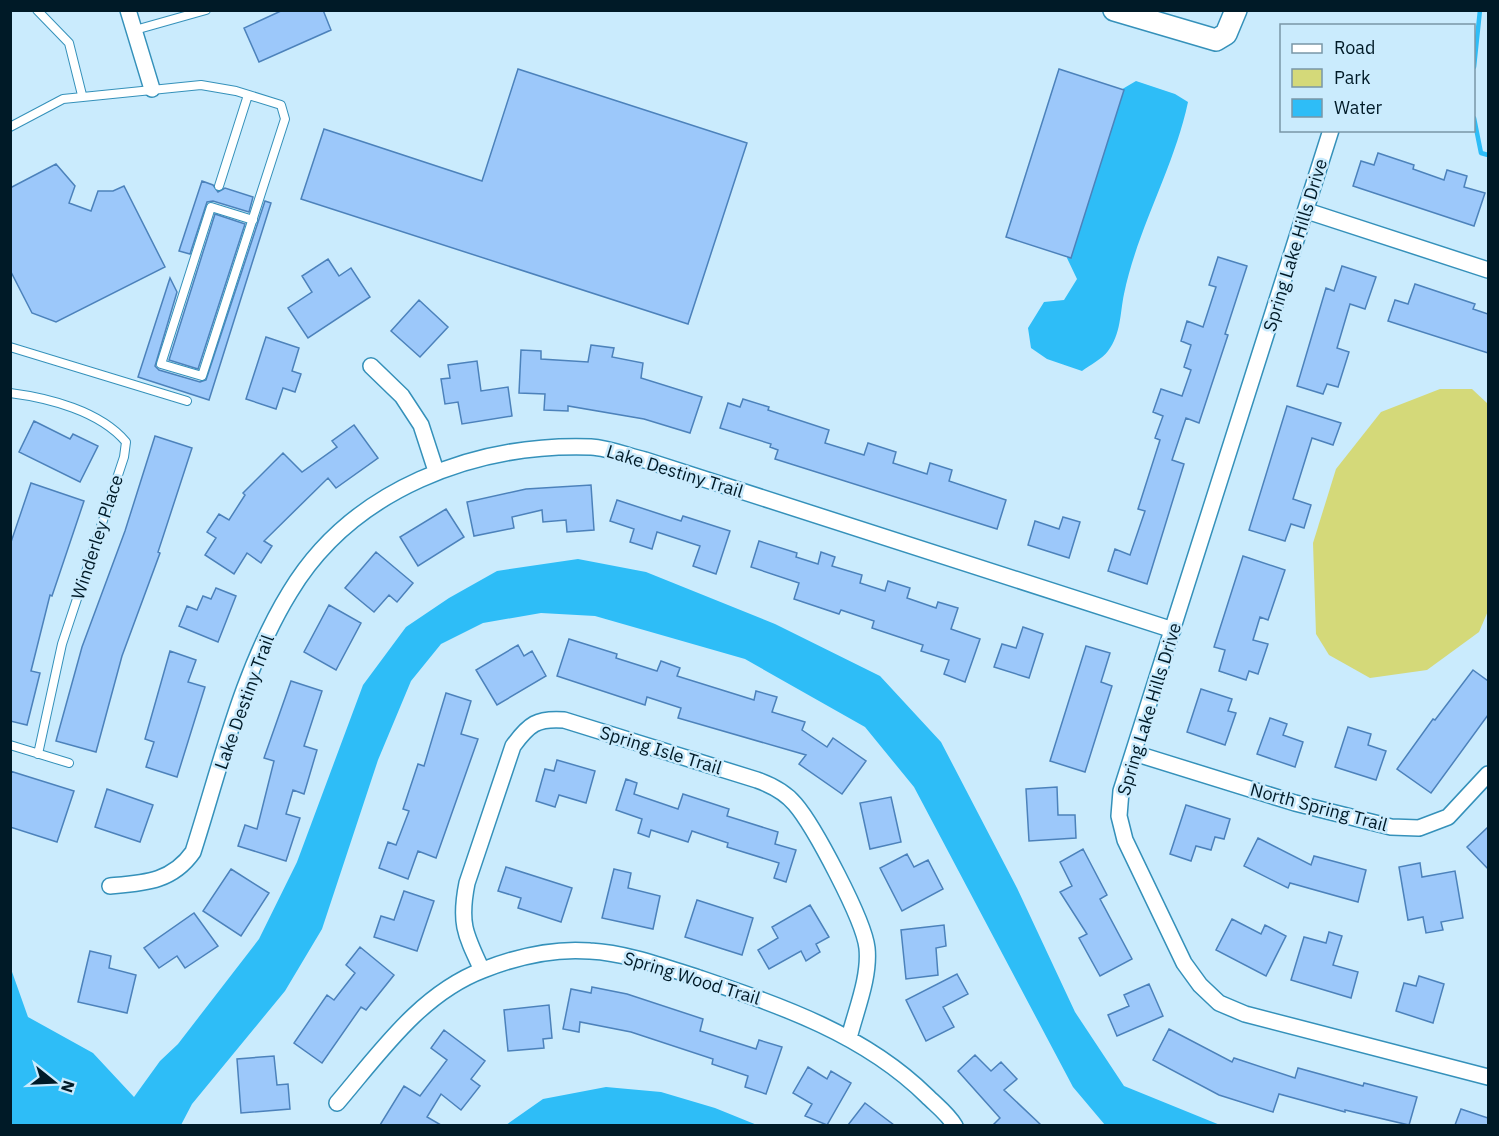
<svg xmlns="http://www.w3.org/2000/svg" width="1499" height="1136" viewBox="0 0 1499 1136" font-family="'IBM Plex Sans',sans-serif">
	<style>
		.green { fill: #d4d979 }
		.water { fill: #2ebdf7 }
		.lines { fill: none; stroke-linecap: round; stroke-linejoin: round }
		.stream { stroke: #2ebdf7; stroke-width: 4.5 }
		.building { fill: #9cc8fa; stroke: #4c82bb; stroke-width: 1.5 }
		.lane-casing { stroke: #3591ba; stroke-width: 10 }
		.street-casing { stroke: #3591ba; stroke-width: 18 }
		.secondary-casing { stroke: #3591ba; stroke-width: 24 }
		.lane { stroke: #fff; stroke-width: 8 }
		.street { stroke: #fff; stroke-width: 15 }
		.secondary { stroke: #fff; stroke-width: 21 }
		.labels { text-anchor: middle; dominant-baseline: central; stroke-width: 5; stroke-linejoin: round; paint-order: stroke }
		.street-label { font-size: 18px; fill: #001a27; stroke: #caebfd }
	</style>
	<rect width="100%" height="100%" fill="#caebfd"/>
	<!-- green -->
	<path class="green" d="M 1440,389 L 1472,389 L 1488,404 L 1488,611 L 1479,632 L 1427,670 L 1370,678 L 1329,655 L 1316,634 L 1313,543 L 1336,469 L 1381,412 Z"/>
	<!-- water -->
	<path class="water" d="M 1136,81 L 1175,94 L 1188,102 C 1174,168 1138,227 1124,294 C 1120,313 1121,334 1108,351 C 1102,359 1090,365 1082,371 L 1047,359 L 1031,348 L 1028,328 L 1044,302 L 1064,300 L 1077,279 L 1067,258 L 1119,91 Z
		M 578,559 L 646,572 L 775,624 L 880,676 L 941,742 L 1017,888 L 1075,1012 L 1124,1086 L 1220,1125 L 1105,1125 L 1073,1087 L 914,787 L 865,727 L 745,659 L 595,616 L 541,613 L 483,623 L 441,644 L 411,681 L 378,760 L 322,929 L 285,991 L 192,1104 L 181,1125 L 11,1125 L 11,969 L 28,1017 L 93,1053 L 134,1097 L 160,1061 L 178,1044 L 259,939 L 297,862 L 363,685 L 406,627 L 449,598 L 497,571 Z
		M 606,1087 L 661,1092 L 715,1108 L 757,1125 L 506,1125 L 543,1099 Z"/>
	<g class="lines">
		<!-- stream -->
		<path class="stream" d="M 1474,67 L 1480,10
			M 1474,118 L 1481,153 L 1488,155"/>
	</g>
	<!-- building -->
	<path class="building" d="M 283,10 L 323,10 L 331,30 L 259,62 L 244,28 Z
		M 518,69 L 747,143 L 688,324 L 301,199 L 324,129 L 482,181 Z
		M 1059,69 L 1124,90 L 1071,258 L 1006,237 Z
		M 1378,153 L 1414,165 L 1413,169 L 1444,180 L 1447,170 L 1467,176 L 1464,187 L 1485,193 L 1474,226 L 1353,186 L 1361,161 L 1374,165 Z
		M 56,164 L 75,186 L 69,203 L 91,211 L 98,191 L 113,191 L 124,186 L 165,267 L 56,322 L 32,313 L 10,270 L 10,188 Z
		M 202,181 L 213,185 L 218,192 L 225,188 L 253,197 L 249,212 L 213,201 L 207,202 L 190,254 L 179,251 Z
		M 265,201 L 271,203 L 209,400 L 138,377 L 170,278 L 177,292 L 155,366 L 159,370 L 200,382 L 206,380 Z
		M 215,214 L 245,224 L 198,369 L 169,360 Z
		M 1218,257 L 1247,266 L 1225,334 L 1228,335 L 1199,423 L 1186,418 L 1172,460 L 1184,464 L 1147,584 L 1108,571 L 1115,549 L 1130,555 L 1145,511 L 1138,509 L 1160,440 L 1155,438 L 1163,416 L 1153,412 L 1161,389 L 1182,396 L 1191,370 L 1184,367 L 1191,345 L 1181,341 L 1187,321 L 1203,327 L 1216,287 L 1209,285 Z
		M 328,259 L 339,276 L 351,268 L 370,297 L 308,338 L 288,308 L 312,292 L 302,276 Z
		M 1342,266 L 1376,277 L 1365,309 L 1350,304 L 1337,348 L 1349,352 L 1338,387 L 1327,384 L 1323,394 L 1297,386 L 1326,288 L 1334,291 Z
		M 1415,284 L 1475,304 L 1473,309 L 1488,314 L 1488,353 L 1388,321 L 1395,300 L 1408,304 Z
		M 419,300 L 448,327 L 420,357 L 391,331 Z
		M 266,337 L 299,348 L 292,371 L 301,374 L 295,392 L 283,388 L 276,409 L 246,399 Z
		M 591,345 L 614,348 L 612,357 L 643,363 L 641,378 L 702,397 L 690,433 L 644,419 L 568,406 L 568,411 L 544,410 L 545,394 L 519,393 L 521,350 L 541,351 L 541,359 L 588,362 Z
		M 477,361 L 481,391 L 508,387 L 512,416 L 462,424 L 458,402 L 445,404 L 441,379 L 450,378 L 448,365 Z
		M 743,399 L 769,407 L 768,410 L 829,430 L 825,443 L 864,455 L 868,443 L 896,452 L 893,463 L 927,474 L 930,463 L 952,470 L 949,481 L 1006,500 L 997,529 L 775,459 L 778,450 L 770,447 L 771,444 L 720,428 L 728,403 L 740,407 Z
		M 1287,406 L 1341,423 L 1333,445 L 1312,438 L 1293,499 L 1311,505 L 1304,528 L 1291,524 L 1285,541 L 1249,530 Z
		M 34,421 L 70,439 L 73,434 L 98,446 L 80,482 L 19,452 Z
		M 354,425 L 378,458 L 336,488 L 328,478 L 264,541 L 272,546 L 261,563 L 247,553 L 234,574 L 205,555 L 216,538 L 207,532 L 219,514 L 229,520 L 245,495 L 243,493 L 283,453 L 302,472 L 337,447 L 332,441 Z
		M 155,436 L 192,448 L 158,552 L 160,553 L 122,656 L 96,752 L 56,741 L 82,647 L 125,531 Z
		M 31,483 L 84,501 L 52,596 L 50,595 L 31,671 L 40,673 L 27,725 L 10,721 L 10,545 Z
		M 591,485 L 594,530 L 567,532 L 566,520 L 543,522 L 542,510 L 512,517 L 514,528 L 474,536 L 467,502 L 526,489 Z
		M 617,500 L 681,521 L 683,516 L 730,531 L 716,574 L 693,566 L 700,546 L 657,532 L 652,549 L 630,542 L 634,529 L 610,521 Z
		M 446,509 L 464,537 L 418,566 L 400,537 Z
		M 1063,517 L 1080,522 L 1069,558 L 1028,545 L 1035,521 L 1059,529 Z
		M 759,541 L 797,553 L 796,557 L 818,564 L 821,552 L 835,557 L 832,566 L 862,575 L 860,583 L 885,591 L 888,581 L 910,588 L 907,598 L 936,608 L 938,602 L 958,608 L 951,629 L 980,639 L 965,682 L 944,674 L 949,660 L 921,651 L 923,645 L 872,628 L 874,621 L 841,610 L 839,614 L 794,599 L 799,583 L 751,567 Z
		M 376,552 L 413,583 L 397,602 L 389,595 L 374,612 L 345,588 Z
		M 1243,556 L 1285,570 L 1268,620 L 1260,617 L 1253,640 L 1268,644 L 1258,674 L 1249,671 L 1246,680 L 1219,671 L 1225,650 L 1214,647 Z
		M 216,588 L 236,596 L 218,642 L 179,626 L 187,606 L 197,610 L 203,596 L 211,599 Z
		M 329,605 L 361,623 L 336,670 L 304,652 Z
		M 1023,627 L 1043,634 L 1029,678 L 994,667 L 1002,644 L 1016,648 Z
		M 569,639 L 617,654 L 616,658 L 657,671 L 661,661 L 680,668 L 677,676 L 754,700 L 756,691 L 777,697 L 772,712 L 805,722 L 802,730 L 827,747 L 833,738 L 866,761 L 842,794 L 799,764 L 806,755 L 678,718 L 681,708 L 647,697 L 645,705 L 557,676 Z
		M 518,645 L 524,656 L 532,651 L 546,676 L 497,705 L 476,670 Z
		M 1086,646 L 1110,653 L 1101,682 L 1112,686 L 1085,772 L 1050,761 Z
		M 170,651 L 196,660 L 188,682 L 205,687 L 177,777 L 146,767 L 154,742 L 145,739 Z
		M 1473,670 L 1488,681 L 1488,715 L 1431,793 L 1397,769 L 1433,719 L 1435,720 Z
		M 291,681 L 322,691 L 304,746 L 317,750 L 304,794 L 293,790 L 286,814 L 300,818 L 286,861 L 238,846 L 245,825 L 257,829 L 274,761 L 264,758 Z
		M 1201,689 L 1232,699 L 1228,711 L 1236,713 L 1225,745 L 1187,732 Z
		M 446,693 L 471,701 L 461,734 L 478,739 L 436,858 L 418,851 L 408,879 L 379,868 L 388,842 L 396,845 L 409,811 L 403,809 L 418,764 L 424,766 Z
		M 1270,718 L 1287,724 L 1283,735 L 1303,742 L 1295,767 L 1257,754 Z
		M 1348,727 L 1371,734 L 1368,745 L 1386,751 L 1376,780 L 1335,767 Z
		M 557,760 L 595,771 L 586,803 L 559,795 L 555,807 L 536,801 L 545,769 L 554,771 Z
		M 10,771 L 74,791 L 57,842 L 10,827 Z
		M 626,779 L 637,783 L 634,794 L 678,809 L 683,794 L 729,809 L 727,816 L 778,832 L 775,844 L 796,850 L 786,882 L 774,878 L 779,863 L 727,847 L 728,843 L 692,831 L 688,842 L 651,830 L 649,837 L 638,833 L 642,819 L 616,810 Z
		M 1057,787 L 1058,815 L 1075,815 L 1076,838 L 1029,841 L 1026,789 Z
		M 107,789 L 153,805 L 140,842 L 95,827 Z
		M 891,797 L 901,842 L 870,849 L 860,803 Z
		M 1186,805 L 1230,819 L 1224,839 L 1215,837 L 1211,850 L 1196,846 L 1191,861 L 1170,854 Z
		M 1488,827 L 1488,869 L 1467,847 Z
		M 1258,838 L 1311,865 L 1314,856 L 1366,870 L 1358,902 L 1290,883 L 1288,888 L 1244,866 Z
		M 1083,849 L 1107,895 L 1100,899 L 1132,959 L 1100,976 L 1079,938 L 1087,934 L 1060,892 L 1072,886 L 1060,862 Z
		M 907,854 L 914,867 L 928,860 L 943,889 L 902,911 L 880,868 Z
		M 1420,863 L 1422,877 L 1455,871 L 1463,918 L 1441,922 L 1443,930 L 1426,933 L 1423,917 L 1408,920 L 1399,867 Z
		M 506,867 L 572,888 L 561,922 L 518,908 L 521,898 L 498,891 Z
		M 231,869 L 269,893 L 241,936 L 203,911 Z
		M 614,869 L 631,873 L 628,888 L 660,896 L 653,929 L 602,918 Z
		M 404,891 L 434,901 L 417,951 L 374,937 L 381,916 L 394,920 Z
		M 697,900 L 753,918 L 742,955 L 685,937 Z
		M 810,905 L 829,937 L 816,944 L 820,952 L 806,961 L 801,951 L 769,969 L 758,950 L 778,938 L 772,927 Z
		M 194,913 L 218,946 L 185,968 L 177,956 L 159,968 L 144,948 Z
		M 1232,919 L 1261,934 L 1265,925 L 1286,936 L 1266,976 L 1216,950 Z
		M 944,925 L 946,946 L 936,948 L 938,975 L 906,979 L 901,930 Z
		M 1329,932 L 1342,936 L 1333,965 L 1358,972 L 1351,998 L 1291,980 L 1304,937 L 1326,943 Z
		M 360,947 L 394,975 L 366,1010 L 361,1007 L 322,1063 L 294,1043 L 327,995 L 334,1000 L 355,973 L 346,965 Z
		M 90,951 L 111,956 L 109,968 L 136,975 L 127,1013 L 78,1002 Z
		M 957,974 L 968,994 L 943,1007 L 954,1027 L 926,1041 L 906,1000 Z
		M 1419,976 L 1444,984 L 1433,1023 L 1396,1011 L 1404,983 L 1416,986 Z
		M 1149,984 L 1163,1016 L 1117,1036 L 1108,1015 L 1129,1006 L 1124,995 Z
		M 592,987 L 627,994 L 703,1019 L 700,1031 L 756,1049 L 759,1040 L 782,1047 L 766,1094 L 745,1087 L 748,1076 L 712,1064 L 713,1059 L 631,1032 L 580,1022 L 579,1032 L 563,1029 L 571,989 L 591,993 Z
		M 549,1005 L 552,1038 L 543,1039 L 544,1048 L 508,1051 L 504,1010 Z
		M 1169,1029 L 1232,1062 L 1234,1058 L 1295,1078 L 1298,1068 L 1363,1086 L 1364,1083 L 1417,1097 L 1409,1125 L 1345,1110 L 1345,1112 L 1279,1094 L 1273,1112 L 1219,1095 L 1153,1060 Z
		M 444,1030 L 485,1061 L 471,1079 L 480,1086 L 461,1110 L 441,1094 L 427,1117 L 441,1125 L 380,1125 L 404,1086 L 420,1096 L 447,1060 L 431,1048 Z
		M 975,1055 L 991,1071 L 1001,1062 L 1017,1079 L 1004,1090 L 1041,1125 L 993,1125 L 1000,1118 L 958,1071 Z
		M 274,1056 L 277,1085 L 288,1084 L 290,1109 L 241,1113 L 237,1059 Z
		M 808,1067 L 827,1079 L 831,1071 L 851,1083 L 827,1125 L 805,1116 L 812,1104 L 793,1093 Z
		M 865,1103 L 894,1125 L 848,1125 Z
		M 1461,1109 L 1488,1118 L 1488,1125 L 1455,1125 Z"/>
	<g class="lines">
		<defs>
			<path id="lane" d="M 37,10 L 69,43 L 82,95
				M 135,30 L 206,10
				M 10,127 L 63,99 L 201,85 L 236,91 L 281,105 L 285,119 L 202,376 L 161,364 L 211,207 L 253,220
				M 219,186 L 248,95
				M 10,347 L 187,401
				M 10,393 C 49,398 100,411 126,442 L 124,457 L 62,644 L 38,754
				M 10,745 L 69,763"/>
			<path id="street" d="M 128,10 L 152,89
				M 1331,130 L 1121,791 L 1119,816 L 1125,840 L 1184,963 L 1200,985 L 1219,1003 L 1245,1014 L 1488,1077
				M 1307,211 L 1488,270
				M 371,366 L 402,396 L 421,425 L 436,471
				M 1134,753 L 1295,803 L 1391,827 L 1419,828 L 1448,817 L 1488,774
				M 110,886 C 144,883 172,882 193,852 C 221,765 242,670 290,592 C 352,489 475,443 591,447 C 609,448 628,456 645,460 L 1173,630
				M 482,970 C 465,934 459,923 467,883 L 513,746 C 529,724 537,718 564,720 L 757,780 C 771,785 785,792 795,804 C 814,826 864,920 867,948 C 870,977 856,1010 849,1038
				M 337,1103 C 379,1054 420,994 483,970 C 516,957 554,948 590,951 C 627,953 664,967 699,978 C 781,1006 864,1034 927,1096 C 936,1105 948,1114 955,1126"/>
			<path id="secondary" d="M 1114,10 L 1216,40 L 1226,34 L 1236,10"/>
		</defs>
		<!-- lane casing -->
		<use href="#lane" class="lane-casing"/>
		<!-- street casing -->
		<use href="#street" class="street-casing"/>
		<!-- secondary casing -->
		<use href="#secondary" class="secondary-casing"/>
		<!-- lane -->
		<use href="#lane" class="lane"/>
		<!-- street -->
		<use href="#street" class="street"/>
		<!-- secondary -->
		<use href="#secondary" class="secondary"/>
	</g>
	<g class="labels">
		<!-- street labels -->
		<g class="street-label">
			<text transform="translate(1295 245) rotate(-73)">Spring Lake Hills Drive</text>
			<text transform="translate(675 471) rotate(17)">Lake Destiny Trail</text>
			<text transform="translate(97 537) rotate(-72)">Winderley Place</text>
			<text transform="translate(244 702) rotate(-70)">Lake Destiny Trail</text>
			<text transform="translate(1149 709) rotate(-73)">Spring Lake Hills Drive</text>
			<text transform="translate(661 750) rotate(17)">Spring Isle Trail</text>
			<text transform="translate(1319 807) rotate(15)">North Spring Trail</text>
			<text transform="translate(692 978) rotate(17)">Spring Wood Trail</text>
		</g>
	</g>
	<!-- border -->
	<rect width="1499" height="1136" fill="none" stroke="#001a27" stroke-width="24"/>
	<!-- legend -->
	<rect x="1280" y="24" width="195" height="108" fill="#caebfd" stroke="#7997a7" stroke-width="1.5"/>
	<rect x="1292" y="44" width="30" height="9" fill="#ffffff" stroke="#7997a7" stroke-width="1.5"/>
	<text x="1334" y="54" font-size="18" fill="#001a27">Road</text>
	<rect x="1292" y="69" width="30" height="18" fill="#d4d979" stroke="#7997a7" stroke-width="1.5"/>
	<text x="1334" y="84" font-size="18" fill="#001a27">Park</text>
	<rect x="1292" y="99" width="30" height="18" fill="#2ebdf7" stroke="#7997a7" stroke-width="1.5"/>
	<text x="1334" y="114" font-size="18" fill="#001a27">Water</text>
	<!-- north arrow -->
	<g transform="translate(54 1082) rotate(108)" stroke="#caebfd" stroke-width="4.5" paint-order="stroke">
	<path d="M0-4.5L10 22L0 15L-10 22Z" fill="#001a27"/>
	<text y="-9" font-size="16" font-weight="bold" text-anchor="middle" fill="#001a27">N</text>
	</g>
</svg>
